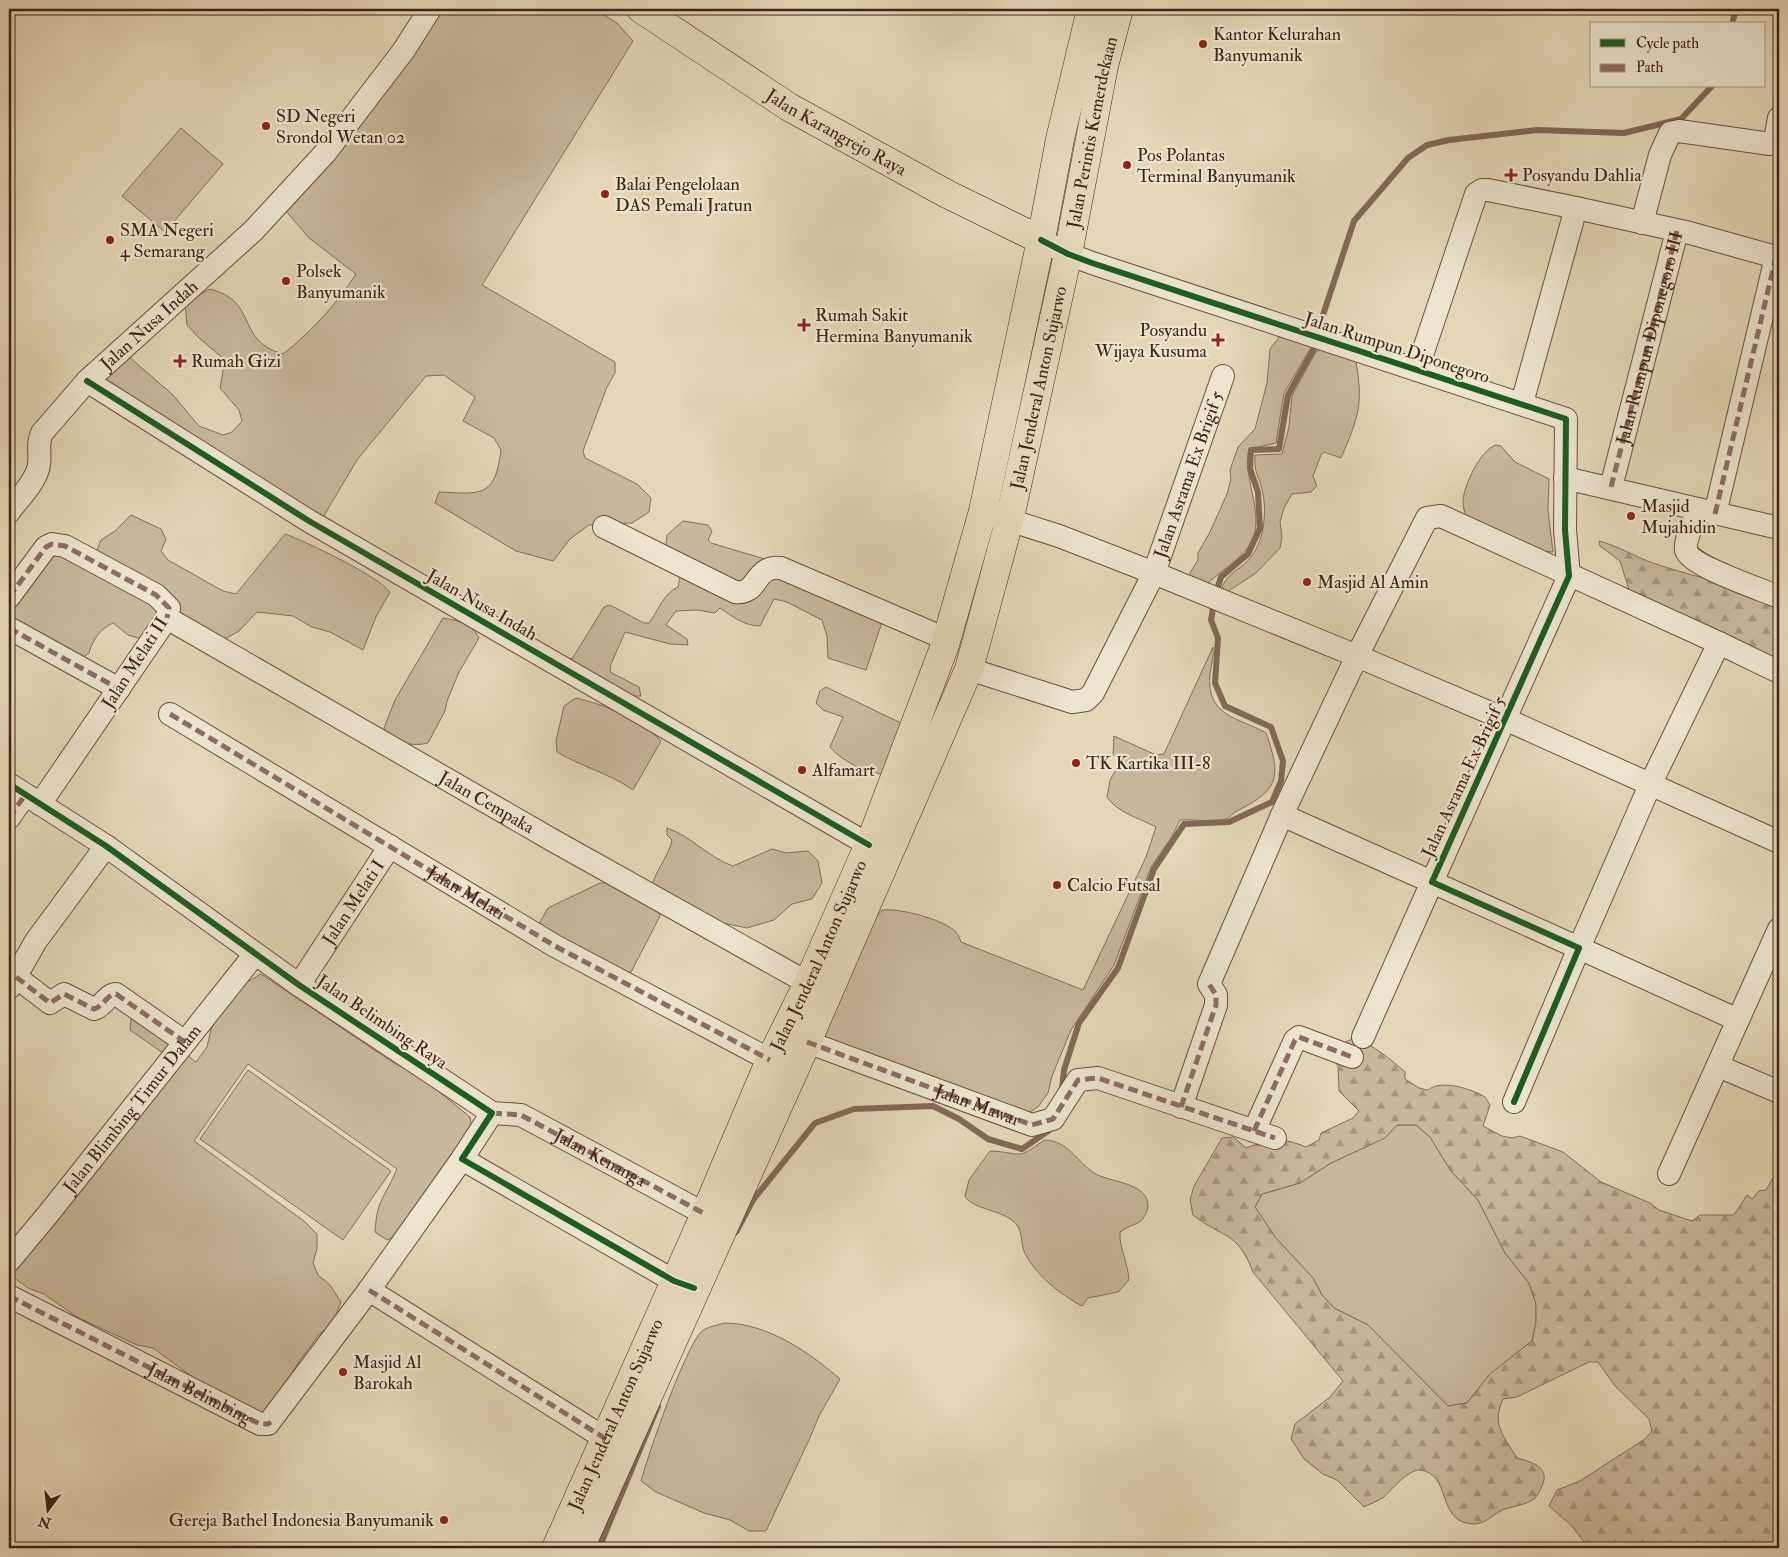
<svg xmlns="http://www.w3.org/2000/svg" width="1788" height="1557" viewBox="0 0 1788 1557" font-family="'IM FELL Double Pica',serif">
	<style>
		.grass { fill: #c8b89b; stroke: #846d58 }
		.forest { fill: url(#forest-firs); stroke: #846d58; fill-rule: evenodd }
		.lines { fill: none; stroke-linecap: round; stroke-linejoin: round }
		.stream { stroke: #826956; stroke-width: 6 }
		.minor-casing { stroke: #6a4f3e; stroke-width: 24 }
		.major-casing { stroke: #412216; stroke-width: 29 }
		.highway-casing { stroke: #412216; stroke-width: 29 }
		.minor { stroke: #ede5d0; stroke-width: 22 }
		.major { stroke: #e4d7b6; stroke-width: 28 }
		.highway { stroke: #e4d7b6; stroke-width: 28 }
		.quiet { stroke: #8d6e63; stroke-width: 5; stroke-dasharray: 10 5; stroke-linecap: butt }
		.cycleway-casing { stroke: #ede5d0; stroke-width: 9 }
		.cycleway { stroke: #1b5e20; stroke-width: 6 }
		.poi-dot { fill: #8f2418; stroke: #ede5d0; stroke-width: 2 }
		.labels { text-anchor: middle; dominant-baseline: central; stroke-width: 4.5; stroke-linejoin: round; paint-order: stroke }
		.poi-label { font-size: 18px; fill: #412216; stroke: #ede5d0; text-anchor: start }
		.street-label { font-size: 18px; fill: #412216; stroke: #ede5d0 }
	</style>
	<defs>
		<pattern id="forest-firs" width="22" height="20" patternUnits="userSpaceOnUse" patternTransform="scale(1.25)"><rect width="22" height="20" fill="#c8b89b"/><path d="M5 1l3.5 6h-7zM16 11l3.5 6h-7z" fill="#a4957d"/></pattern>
	</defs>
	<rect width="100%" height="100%" fill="#e4d7b6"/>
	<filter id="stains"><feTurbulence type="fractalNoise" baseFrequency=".004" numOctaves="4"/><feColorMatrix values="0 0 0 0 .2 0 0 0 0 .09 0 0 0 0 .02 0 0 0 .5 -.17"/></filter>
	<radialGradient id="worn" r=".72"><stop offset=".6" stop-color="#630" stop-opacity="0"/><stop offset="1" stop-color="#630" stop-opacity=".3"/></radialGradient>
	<!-- grass -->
	<path class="grass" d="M 439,9 L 595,9 L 618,24 L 633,41 L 482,285 L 615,362 L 615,373 L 607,387 L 583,451 L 585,458 L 637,484 L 651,498 L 649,512 L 632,523 L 589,525 L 570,539 L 553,561 L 516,551 L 435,503 L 439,492 C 481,494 495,498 501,450 L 494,438 L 463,421 L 475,397 L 444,375 L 426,376 L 357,460 L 322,519 L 126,397 L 101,376 L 128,356 L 173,395 L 199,426 L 223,435 L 232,432 L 242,421 L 239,410 L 220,388 L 225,360 L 198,337 L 187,325 L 185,303 L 210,289 C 259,301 235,341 283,354 C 313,330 335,306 356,274 L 309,238 L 286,211 Z
		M 181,128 L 223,164 L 165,232 L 122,196 Z
		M 1281,335 L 1313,344 L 1284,393 L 1276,443 L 1249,449 C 1241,480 1270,520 1247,549 C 1235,563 1218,573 1206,585 L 1191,579 L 1190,573 L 1198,560 L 1198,553 L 1210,532 L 1227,494 L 1231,479 L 1230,470 L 1238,447 L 1255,429 L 1267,383 L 1270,349 Z
		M 1325,347 L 1355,357 C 1364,403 1359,416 1341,458 L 1324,452 L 1321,455 L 1313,476 L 1317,486 L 1311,492 L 1292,494 L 1284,508 L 1280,522 L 1282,537 L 1280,548 L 1256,573 L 1227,592 L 1222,587 C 1229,571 1241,570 1251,557 C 1265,539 1267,510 1262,489 C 1258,473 1254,474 1255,455 L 1282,454 L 1289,427 L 1292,395 L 1316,352 Z
		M 1496,445 L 1501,446 L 1515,462 L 1549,479 L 1548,511 L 1553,552 L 1532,550 L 1468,520 C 1465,514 1463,508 1463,501 C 1464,485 1481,449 1496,445 Z
		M 131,515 L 161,529 L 166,539 L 161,551 L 168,560 L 223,591 L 236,594 L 285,534 C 307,542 378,576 390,592 L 376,617 L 363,650 L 330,632 L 312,627 L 293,616 L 257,612 L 239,631 L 221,641 L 182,619 L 141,639 L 128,635 L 113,623 C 100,629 93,639 89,653 L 81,659 L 9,619 L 9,598 L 45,545 L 95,555 L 101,540 L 115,531 Z
		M 683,521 L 708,525 L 712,531 L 708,540 L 711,543 L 768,560 L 882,622 L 866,670 L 828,658 L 827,636 L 822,620 L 787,602 L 774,599 L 760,626 C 744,626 732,616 720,608 L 715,613 L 697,610 L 676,611 L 666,625 L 687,639 L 688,645 L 670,644 L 625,632 L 611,664 L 610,672 L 639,687 L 641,696 L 628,696 L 554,655 L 572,659 L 604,607 L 610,605 L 644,623 L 649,623 C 659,610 662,595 678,587 C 682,570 677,558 666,544 L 667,535 Z
		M 443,618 C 460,621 471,623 479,638 L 459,672 L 447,701 L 445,711 L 428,743 C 413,747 392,743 384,728 L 395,700 Z
		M 1213,647 C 1214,657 1211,664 1210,674 C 1206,717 1238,717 1266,733 C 1282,778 1279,790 1235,812 C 1232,814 1229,818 1226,819 C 1216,823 1192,819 1180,820 L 1171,838 L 1151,867 L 1114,965 L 1071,1030 L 1052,1076 L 1048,1093 L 1038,1107 L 1024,1116 L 828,1042 L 824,1034 L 860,937 L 882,910 C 899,908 943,919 956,932 C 958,934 960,939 961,942 L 1083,990 L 1146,857 L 1156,827 C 1139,818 1118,813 1107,797 L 1110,780 L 1120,763 L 1113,754 L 1114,736 L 1156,755 L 1164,754 Z
		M 826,687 L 901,723 L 904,731 L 888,769 L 881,774 C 865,772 840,760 830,747 L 843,717 L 823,710 L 816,703 L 820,691 Z
		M 576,698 C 605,705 640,718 661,741 L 633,790 C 609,773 582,767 557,752 L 556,741 L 564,706 Z
		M 667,828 C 691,836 709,858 733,866 L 772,849 L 786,853 L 808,851 L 818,861 L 822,883 L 812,899 L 792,904 L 774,920 L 747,928 L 723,923 L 697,911 L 652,886 C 656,869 669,856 672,840 L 667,835 Z
		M 600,883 L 614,883 L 656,903 L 660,916 L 629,976 L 540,930 L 540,922 L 548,908 Z
		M 261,974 L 394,1063 L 420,1076 L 470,1117 L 472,1129 L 396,1236 L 387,1240 L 375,1232 C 376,1223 376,1213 380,1204 C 384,1193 392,1182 397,1169 L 248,1064 L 194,1141 L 304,1221 L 317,1234 L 317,1248 L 313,1263 L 318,1275 L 330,1285 L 341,1302 L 334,1320 L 318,1336 L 300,1360 L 264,1420 L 198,1381 L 153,1348 L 137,1345 L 77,1317 L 44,1294 L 28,1288 L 9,1274 L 12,1263 L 163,1053 L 130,1030 L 131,1019 L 140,1009 L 180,1050 L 196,1062 L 207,1047 L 211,1029 L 230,992 Z
		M 248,1070 L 391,1171 L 343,1240 L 200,1139 Z
		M 1397,1125 L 1416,1125 L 1430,1137 L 1451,1171 L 1478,1200 L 1505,1253 L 1529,1283 L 1536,1304 L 1536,1322 L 1532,1341 L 1490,1374 L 1467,1403 L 1448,1406 L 1368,1325 L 1334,1308 L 1322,1295 L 1313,1278 L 1275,1237 L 1255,1207 L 1262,1194 L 1300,1183 L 1331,1163 L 1384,1138 Z
		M 1044,1140 C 1069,1141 1075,1160 1094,1173 C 1110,1183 1150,1182 1148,1208 C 1147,1212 1144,1218 1141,1221 C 1135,1225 1126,1227 1120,1232 C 1119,1249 1128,1262 1129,1280 L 1118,1292 L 1088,1298 L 1082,1306 C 1061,1295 1033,1273 1024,1251 C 1021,1243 1022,1231 1017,1225 C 1004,1209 974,1211 965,1196 L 969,1180 L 990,1151 C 1022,1152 1015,1162 1044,1140 Z
		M 724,1323 C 767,1323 809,1352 840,1379 L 819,1416 L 809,1440 L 766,1531 L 749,1531 L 730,1520 L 704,1513 L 656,1492 L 641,1481 C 648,1455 685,1347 702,1331 C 707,1327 718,1325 724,1323 Z"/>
	<!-- forest -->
	<path class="forest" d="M 1599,541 C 1619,546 1635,557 1653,563 C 1700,579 1736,583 1779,611 L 1779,667 L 1630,593 L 1620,561 L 1600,546 Z
		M 1355,1039 C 1374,1045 1390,1059 1405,1072 L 1405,1079 L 1419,1088 L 1428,1090 C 1441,1079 1472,1089 1485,1097 L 1490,1105 L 1483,1126 L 1502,1136 L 1512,1138 L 1520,1136 L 1563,1152 L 1601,1182 L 1650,1203 L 1659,1210 L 1692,1221 L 1700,1215 L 1734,1215 L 1747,1195 L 1752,1199 L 1759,1191 L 1766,1190 L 1779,1168 L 1779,1548 L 1589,1548 L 1571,1525 L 1549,1506 L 1557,1490 L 1580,1481 L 1645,1439 L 1652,1431 L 1649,1419 L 1615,1386 L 1598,1362 L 1589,1362 L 1517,1397 L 1503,1399 C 1491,1424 1504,1437 1517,1458 C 1531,1462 1551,1467 1542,1486 C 1540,1490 1538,1496 1534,1499 C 1525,1505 1515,1506 1505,1509 C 1493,1513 1487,1525 1471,1524 C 1436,1520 1452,1474 1420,1470 C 1409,1469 1391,1490 1384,1497 C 1378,1501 1370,1504 1364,1507 L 1337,1480 L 1323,1474 L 1304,1459 L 1291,1439 L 1295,1424 L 1330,1397 L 1343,1381 L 1253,1272 C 1237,1230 1223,1239 1193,1215 L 1190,1200 L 1194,1186 L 1222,1138 L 1233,1137 L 1246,1148 C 1271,1139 1282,1137 1306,1147 L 1319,1140 L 1321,1133 L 1353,1118 L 1359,1111 L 1339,1091 L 1338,1066 L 1334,1060 C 1339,1049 1342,1040 1355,1039 ZM 1397,1125 L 1416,1125 L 1430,1137 L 1451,1171 L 1478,1200 L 1505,1253 L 1529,1283 L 1536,1304 L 1536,1322 L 1532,1341 L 1490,1374 L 1467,1403 L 1448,1406 L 1368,1325 L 1334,1308 L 1322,1295 L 1313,1278 L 1275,1237 L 1255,1207 L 1262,1194 L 1300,1183 L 1331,1163 L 1385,1138 Z"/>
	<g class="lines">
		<!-- stream -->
		<path class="stream" d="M 1732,24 L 1736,9
			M 1216,593 L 1221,577 L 1248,554 L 1260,528 L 1258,492 L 1250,469 L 1251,450 L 1279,449 L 1288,395 L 1316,345 L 1323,315 L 1354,221 L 1408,158 L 1427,145 L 1449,140 L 1537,130 L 1624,133 L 1681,119 L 1712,86
			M 1062,1090 L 1064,1070 L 1079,1023 L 1118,968 L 1154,869 L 1184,824 L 1229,822 L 1272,802 L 1281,781 L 1283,761 L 1271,727 L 1225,706 L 1215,683 L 1218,638 L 1211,620 L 1214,603
			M 736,1232 L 753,1200 L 815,1123 L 854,1109 L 933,1106 L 959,1119 L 988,1139 L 1022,1149 L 1051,1129
			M 599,1548 L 658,1406"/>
		<defs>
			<g id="minor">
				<path d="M 1642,223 L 1660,155 L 1670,133 L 1679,131 L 1770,144 L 1775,140 L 1779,118"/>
				<path d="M 1041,240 L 1068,254 L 1092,263 L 1566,419 L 1565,530 L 1569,576 L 1432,882 L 1579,948 L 1514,1102"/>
				<path d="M 1417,370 L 1476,194 L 1482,190 L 1488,190 L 1576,208"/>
				<path d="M 87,381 L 309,521 L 869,845"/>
				<path d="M 1522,403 L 1576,208 L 1690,233 L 1779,258"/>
				<path d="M 1565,478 L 1779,528"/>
				<path d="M 1611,487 L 1677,231"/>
				<path d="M 1698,509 C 1695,520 1684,540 1686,550 C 1690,566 1763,590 1779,597"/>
				<path id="s1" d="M 9,512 C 18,499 34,484 38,469 C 42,457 36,445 42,433 L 87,381 L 253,231 L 326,152 L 404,50 L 430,9"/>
				<path d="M 1715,514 L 1776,257"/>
				<path d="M 993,515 L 1059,536 L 1154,573 L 1357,656 L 1507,720 L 1779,842"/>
				<path d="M 604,527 L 735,592 C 760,595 753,565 781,568 L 946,639"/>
				<path d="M 9,597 L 46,547 L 52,544 L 65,546 L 156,595 L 169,608 L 167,618 L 40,804"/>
				<path id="s2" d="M 167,618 L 554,841 L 808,983"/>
				<path d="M 9,628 L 119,689"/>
				<path d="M 1719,643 L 1650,785 L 1579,948 L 1738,1020 L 1779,929"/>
				<path id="s3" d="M 969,669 L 1072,702 L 1086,700 L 1093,693 L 1154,573 L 1223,376"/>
				<path id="s4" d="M 170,714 L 555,946 L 770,1060"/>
				<path d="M 9,784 L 106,846 L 299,985 L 492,1113 L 462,1159 L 674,1281 L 690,1287"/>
				<path d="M 9,818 L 25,795"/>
				<path d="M 16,977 L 50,1003 L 64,994 L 94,1009 C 103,1007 106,995 116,994 L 185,1042"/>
				<path id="s5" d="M 299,985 L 390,846"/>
				<path d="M 9,988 L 36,941 L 106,846"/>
				<path d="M 1363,1037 L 1432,882 L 1282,815 L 1357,656 L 1427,518 L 1441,516 L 1719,643 L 1779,672"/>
				<path id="s6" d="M 807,1042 L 1032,1125 L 1053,1119 L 1078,1080 L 1098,1078 L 1275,1138"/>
				<path d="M 1718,1066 L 1779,1092"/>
				<path d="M 1181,1107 L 1216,1005 L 1216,995 L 1209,984 L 1282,815"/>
				<path id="s7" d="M 492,1113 L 521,1115 L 705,1214"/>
				<path d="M 1254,1131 L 1295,1040 L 1299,1037 L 1352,1057"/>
				<path d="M 1669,1174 L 1738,1020"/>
				<path id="s8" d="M 9,1261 L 49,1213 L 255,954"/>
				<path d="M 369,1290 L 606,1439"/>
				<path id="s9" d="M 9,1296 L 260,1424 L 268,1424 L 369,1290 L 462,1159"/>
			</g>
			<g id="major">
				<path id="s10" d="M 641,9 L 789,107 L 947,194 L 1041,240"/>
			</g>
			<g id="highway">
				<path id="s11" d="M 556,1548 L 705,1214 L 770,1060 L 808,983 L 873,835 L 945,645 L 983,511 L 1041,240 L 1060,139 L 1091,9"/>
				<path id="s12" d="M 580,1548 L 807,1042 L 969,669 L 1009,522 L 1068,254 L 1104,66 L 1119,9"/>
			</g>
		</defs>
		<!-- minor casing -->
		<use href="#minor" class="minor-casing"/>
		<!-- major casing -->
		<use href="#major" class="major-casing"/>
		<!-- highway casing -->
		<use href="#highway" class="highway-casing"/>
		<!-- minor -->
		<use href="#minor" class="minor"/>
		<!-- major -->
		<use href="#major" class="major"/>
		<!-- highway -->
		<use href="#highway" class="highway"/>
		<!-- quiet -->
		<g class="quiet">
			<path id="s13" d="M 1611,487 L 1677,231"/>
			<path d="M 1715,514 L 1776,257"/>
			<path d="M 9,597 L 46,547 L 52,544 L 65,546 L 156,595 L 169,608 L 167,618"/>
			<path d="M 9,628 L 119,689"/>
			<path d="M 170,714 L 555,946 L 770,1060"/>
			<path d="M 9,818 L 25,795"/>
			<path d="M 16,977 L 50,1003 L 64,994 L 94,1009 C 103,1007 106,995 116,994 L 185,1042"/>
			<path d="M 807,1042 L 1032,1125 L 1053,1119 L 1078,1080 L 1098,1078 L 1275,1138"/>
			<path d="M 1181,1107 L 1216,1005 L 1216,995 L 1209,984"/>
			<path d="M 492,1113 L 521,1115 L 705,1214"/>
			<path d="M 1254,1131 L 1295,1040 L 1299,1037 L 1352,1057"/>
			<path d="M 369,1290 L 606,1439"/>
			<path d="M 9,1296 L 260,1424 L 268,1424 L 271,1422"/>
		</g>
		<defs>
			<path id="cycleway" d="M 1041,240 L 1068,254 L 1092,263 L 1566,419 L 1565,530 L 1569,576 L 1432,882 L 1579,948 L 1514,1102
				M 87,381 L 309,521 L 869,845
				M 9,784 L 106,846 L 299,985 L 492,1113 L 462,1159 L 674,1281 L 694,1288"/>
		</defs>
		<!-- cycleway casing -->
		<use href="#cycleway" class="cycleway-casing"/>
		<!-- cycleway -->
		<use href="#cycleway" class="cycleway"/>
	</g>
	<!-- markers -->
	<g class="poi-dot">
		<circle cx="1203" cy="44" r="5"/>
		<circle cx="266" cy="126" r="5"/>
		<circle cx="1127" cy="165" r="5"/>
		<path d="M1508.5 167.5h5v5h5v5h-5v5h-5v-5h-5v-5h5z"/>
		<circle cx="605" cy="194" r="5"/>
		<circle cx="110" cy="240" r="5"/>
		<circle cx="286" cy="281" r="5"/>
		<path d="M801.5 317.5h5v5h5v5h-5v5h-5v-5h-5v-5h5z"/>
		<path d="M1215.5 332.5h5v5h5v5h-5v5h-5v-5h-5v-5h5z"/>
		<path d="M177.5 353.5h5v5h5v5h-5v5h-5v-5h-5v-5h5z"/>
		<circle cx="1631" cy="516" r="5"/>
		<circle cx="1307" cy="582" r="5"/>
		<circle cx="1076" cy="763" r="5"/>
		<circle cx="802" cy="770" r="5"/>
		<circle cx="1057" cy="885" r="5"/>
		<circle cx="343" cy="1372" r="5"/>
		<circle cx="444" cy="1520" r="5"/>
	</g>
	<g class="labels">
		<!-- poi labels -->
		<g class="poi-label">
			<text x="1213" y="34">Kantor Kelurahan<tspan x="1213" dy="21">Banyumanik</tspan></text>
			<text x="276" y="116">SD Negeri<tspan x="276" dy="21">Srondol Wetan 02</tspan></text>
			<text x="1137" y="155">Pos Polantas<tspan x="1137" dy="21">Terminal Banyumanik</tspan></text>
			<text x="1522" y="175">Posyandu Dahlia</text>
			<text x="615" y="184">Balai Pengelolaan<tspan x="615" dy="21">DAS Pemali Jratun</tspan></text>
			<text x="120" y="230">SMA Negeri<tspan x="120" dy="21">4 Semarang</tspan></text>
			<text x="296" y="271">Polsek<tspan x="296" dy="21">Banyumanik</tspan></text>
			<text x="815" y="315">Rumah Sakit<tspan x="815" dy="21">Hermina Banyumanik</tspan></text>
			<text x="1207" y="330" text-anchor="end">Posyandu<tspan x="1207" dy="21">Wijaya Kusuma</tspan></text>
			<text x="191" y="361">Rumah Gizi</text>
			<text x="1641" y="506">Masjid<tspan x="1641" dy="21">Mujahidin</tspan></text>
			<text x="1317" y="582">Masjid Al Amin</text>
			<text x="1086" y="763">TK Kartika III-8</text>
			<text x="812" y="770">Alfamart</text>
			<text x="1067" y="885">Calcio Futsal</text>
			<text x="353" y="1362">Masjid Al<tspan x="353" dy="21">Barokah</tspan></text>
			<text x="434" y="1520" text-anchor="end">Gereja Bathel Indonesia Banyumanik</text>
		</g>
		<!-- street labels -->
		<g class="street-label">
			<text stroke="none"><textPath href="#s12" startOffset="1512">Jalan Perintis Kemerdekaan</textPath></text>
			<text stroke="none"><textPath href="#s10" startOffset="231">Jalan Karangrejo Raya</textPath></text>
			<text stroke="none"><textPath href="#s1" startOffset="241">Jalan Nusa Indah</textPath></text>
			<text stroke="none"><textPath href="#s13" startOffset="154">Jalan Rumpun Diponegoro III</textPath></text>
			<text transform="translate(1397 348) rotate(18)">Jalan Rumpun Diponegoro</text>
			<text stroke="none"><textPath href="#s12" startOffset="1251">Jalan Jenderal Anton Sujarwo</textPath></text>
			<text stroke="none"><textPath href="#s3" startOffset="371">Jalan Asrama Ex Brigif 5</textPath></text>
			<text transform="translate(482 605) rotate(30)">Jalan Nusa Indah</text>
			<text transform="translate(135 663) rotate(-57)">Jalan Melati II</text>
			<text transform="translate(1464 777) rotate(-65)">Jalan Asrama Ex Brigif 5</text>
			<text stroke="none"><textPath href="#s2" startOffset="369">Jalan Cempaka</textPath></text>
			<text stroke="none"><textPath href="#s4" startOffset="346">Jalan Melati</textPath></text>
			<text stroke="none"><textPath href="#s5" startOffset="99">Jalan Melati I</textPath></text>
			<text stroke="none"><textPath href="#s11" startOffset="648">Jalan Jenderal Anton Sujarwo</textPath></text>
			<text transform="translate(382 1022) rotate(34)">Jalan Belimbing Raya</text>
			<text stroke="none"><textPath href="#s6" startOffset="182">Jalan Mawar</textPath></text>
			<text stroke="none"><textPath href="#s8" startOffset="196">Jalan Blimbing Timur Dalam</textPath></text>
			<text stroke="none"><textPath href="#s7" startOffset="119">Jalan Kenanga</textPath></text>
			<text stroke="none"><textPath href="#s9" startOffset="214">Jalan Belimbing</textPath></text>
			<text stroke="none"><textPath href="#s11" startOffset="146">Jalan Jenderal Anton Sujarwo</textPath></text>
		</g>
	</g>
	<!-- margin -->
	<rect width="1788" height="1557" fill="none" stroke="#e4d7b6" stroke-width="30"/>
	<rect x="10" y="10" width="1768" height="1537" fill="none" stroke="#412216" stroke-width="2.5"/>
	<rect x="15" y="15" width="1758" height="1527" fill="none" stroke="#412216"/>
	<!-- legend -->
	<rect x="1590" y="22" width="175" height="65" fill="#ede5d0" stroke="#a89786"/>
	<rect x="1600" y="39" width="25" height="8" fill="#1b5e20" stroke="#a89786"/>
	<text x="1636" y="48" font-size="15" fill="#412216">Cycle path</text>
	<rect x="1600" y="64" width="25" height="8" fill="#8d6e63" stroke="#a89786"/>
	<text x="1636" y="72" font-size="15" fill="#412216">Path</text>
	<!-- north arrow -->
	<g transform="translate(48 1510) rotate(195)" stroke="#ede5d0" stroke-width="4" paint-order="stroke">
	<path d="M0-4L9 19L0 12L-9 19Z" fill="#412216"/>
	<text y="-8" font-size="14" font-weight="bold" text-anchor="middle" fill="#412216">N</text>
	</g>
	<rect width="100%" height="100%" filter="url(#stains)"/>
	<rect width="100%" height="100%" fill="url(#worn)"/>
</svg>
